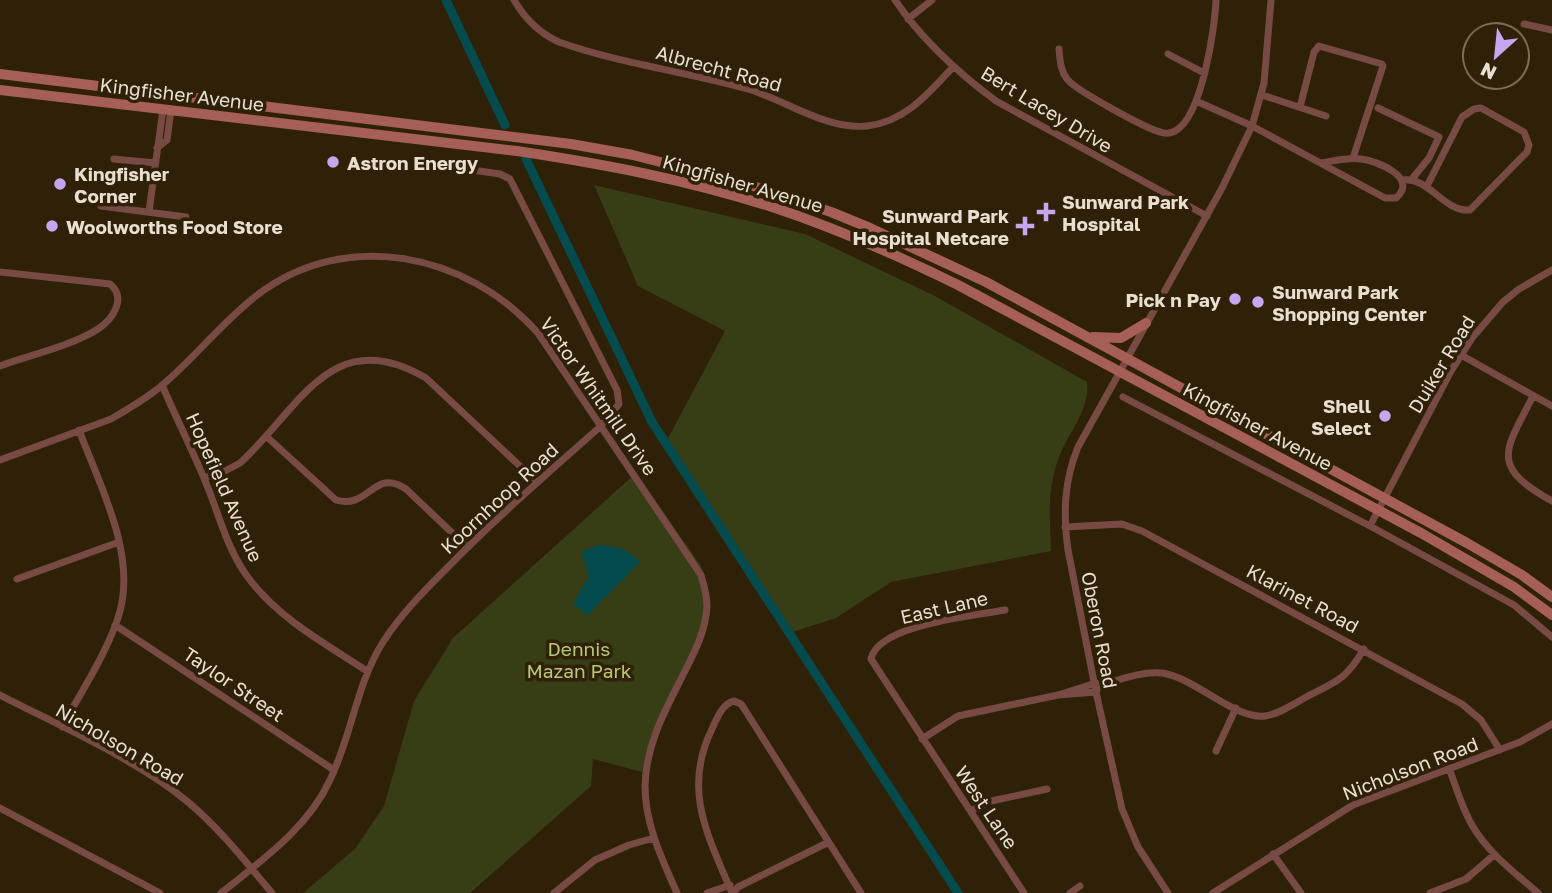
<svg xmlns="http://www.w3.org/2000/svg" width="1552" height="893" viewBox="0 0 1552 893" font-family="'Golos Text',sans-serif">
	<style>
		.green { fill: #373d14 }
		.water { fill: #044b4e }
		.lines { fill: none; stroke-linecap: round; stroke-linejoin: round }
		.canal { stroke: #044b4e; stroke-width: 9 }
		.street { stroke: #774b44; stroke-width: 7 }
		.secondary { stroke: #a65f56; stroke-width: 10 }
		.poi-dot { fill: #c8a6ef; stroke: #2f2008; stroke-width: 2.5 }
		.labels { text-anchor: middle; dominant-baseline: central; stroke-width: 7; stroke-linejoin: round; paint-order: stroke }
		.street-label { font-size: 19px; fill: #e9dfd1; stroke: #2f2008 }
		.poi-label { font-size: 19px; font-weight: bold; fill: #e9dfd1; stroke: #2f2008; text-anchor: start }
		.park-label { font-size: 19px; fill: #b9c876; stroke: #2f2008 }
	</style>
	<rect width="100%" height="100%" fill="#2f2008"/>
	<!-- green -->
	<path class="green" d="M 594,185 L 805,234 L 935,296 L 1087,382 C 1091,411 1065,436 1057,463 C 1047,494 1050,518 1051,551 L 891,582 L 836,618 L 786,634 L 665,444 L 725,331 L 638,286 Z
		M 636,473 L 701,566 L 706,602 L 700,640 L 653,739 L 642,772 L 593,759 L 591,786 L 470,893 L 303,893 L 355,849 L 384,806 L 414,701 L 453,638 Z"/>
	<!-- water -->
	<path class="water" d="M 598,545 C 616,547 628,548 640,562 L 587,616 L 573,603 L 589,577 L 581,552 Z"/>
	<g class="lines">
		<!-- canal -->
		<path class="canal" d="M 446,0 L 505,125
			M 526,159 L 652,422 L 958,893"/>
		<!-- street -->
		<path class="street" d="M 514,0 C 525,19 539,33 559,42 C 621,64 688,72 751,90 C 788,102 828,130 867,126 C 905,122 929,93 953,67
			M 895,0 C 922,40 957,72 996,101 L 1207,216
			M 908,19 L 932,0
			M 1524,24 L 1552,30
			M 1059,49 C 1060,59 1060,70 1067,79 C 1075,90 1145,128 1160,132 C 1165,134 1171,133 1175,131 C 1202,117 1215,28 1216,0
			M 1168,54 L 1204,73
			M 1262,95 L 1326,116
			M 1196,101 L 1252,126 L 1385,198 L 1396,198 C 1419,178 1378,161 1361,159 C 1349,157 1334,161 1321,163
			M 1300,107 L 1314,52 L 1319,46 L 1382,64 L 1383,66 L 1353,158
			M 1378,108 L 1439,137 L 1429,158 L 1412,179
			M 157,148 L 167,140 L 171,110
			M 114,159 L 155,163
			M 1403,180 C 1430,177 1443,212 1470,210 L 1527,152 L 1529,145 L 1524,132 L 1481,108 L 1474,109 L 1462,117 L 1427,186
			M 101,206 L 186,217
			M 149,212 L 163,109
			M 0,272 L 110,284 C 127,298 113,319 98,329 C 71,346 30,355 0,366
			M 1461,355 L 1552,406
			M 162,385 C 177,420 194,453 208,488 C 220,518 229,554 250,580 C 281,620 326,644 367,671
			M 1533,396 C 1505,451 1489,466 1552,501
			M 1123,397 L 1370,526 L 1514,605 L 1552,637
			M 266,436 L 336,500 C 369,510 374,467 406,489 L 467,547
			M 0,460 L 111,419 C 128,409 144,400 160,387 C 194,359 221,323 256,296 C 345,227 467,253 538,333 L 701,575 C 704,585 707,595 707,606 C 706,630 695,651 685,671 C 666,709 646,743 645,786 C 645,824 662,859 677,893
			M 204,478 L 225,471 L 240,463 C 299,410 331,322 426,378 L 537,482
			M 1370,526 L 1451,371 L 1472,338 L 1503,302 L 1519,289 L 1552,270
			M 1065,527 L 1122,524 L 1142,531 L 1462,704 L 1481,720 L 1500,750
			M 17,579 L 119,542
			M 1005,610 C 975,616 878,624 871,659 L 1024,893
			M 115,625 L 334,770
			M 0,695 C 60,726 136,759 188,802 C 220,829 245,861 272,893
			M 1058,695 L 1096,692 L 1099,686 C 1119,680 1141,671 1162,673 C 1194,677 1235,720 1265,716 C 1280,714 1295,703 1308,696 C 1338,681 1346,679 1364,649
			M 62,727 C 80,694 111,646 120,611 C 136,552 99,484 79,430
			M 922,739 L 958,716 L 1058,695 L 1096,683
			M 1216,751 L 1236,708
			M 1449,768 C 1456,787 1462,808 1472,825 C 1488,853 1514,872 1538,893
			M 0,808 L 160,893
			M 971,811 L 987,802 L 1047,789
			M 1273,854 L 1301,893
			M 221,893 C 261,861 308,828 330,780 C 352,735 356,685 383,642 C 401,614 425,590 449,566 C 497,517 549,472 601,426 L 619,404 L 617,390 L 510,179 L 500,174 L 424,163
			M 554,893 L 595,860 L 629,845 L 654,838
			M 707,893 L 730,885
			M 732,893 C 708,836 682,790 712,729 C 717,718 722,704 734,701 L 741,704 L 745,710 L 861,893
			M 733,893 L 738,887 L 827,843
			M 1070,893 L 1080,886
			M 1168,893 L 1138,847 L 1122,809 L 1096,692 L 1068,550 C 1063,514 1064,481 1078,447 L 1222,188 L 1252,126 L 1264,83 L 1271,0
			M 1213,893 L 1353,805 L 1520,742 L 1552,724
			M 1430,893 L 1466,879 L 1494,855"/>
		<!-- secondary -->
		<path class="secondary" d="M 0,74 L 571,144 L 633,155 L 750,185 L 831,212 L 870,228 L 986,282 L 1467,543 L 1522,575 L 1552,597
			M 0,90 L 517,151 C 604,164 688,180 772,207 C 836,228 897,255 958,285 L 1421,533 L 1514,587 L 1552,615
			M 1093,337 L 1121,338 L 1146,323"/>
	</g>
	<!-- markers -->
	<g class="poi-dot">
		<circle cx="333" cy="162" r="7"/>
		<circle cx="60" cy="184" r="7"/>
		<path d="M1042.5 201.5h7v7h7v7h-7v7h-7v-7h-7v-7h7z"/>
		<circle cx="52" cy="226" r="7"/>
		<path d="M1021.5 215.5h7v7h7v7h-7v7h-7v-7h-7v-7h7z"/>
		<circle cx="1235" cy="299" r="7"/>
		<circle cx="1258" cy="302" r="7"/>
		<circle cx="1385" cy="416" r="7"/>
	</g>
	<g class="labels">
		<!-- street labels -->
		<g class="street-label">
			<text transform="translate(719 68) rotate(15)">Albrecht Road</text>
			<text transform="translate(182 94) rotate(7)">Kingfisher Avenue</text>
			<text transform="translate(1047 109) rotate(31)">Bert Lacey Drive</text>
			<text transform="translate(743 183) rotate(16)">Kingfisher Avenue</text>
			<text transform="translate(1441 364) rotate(-59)">Duiker Road</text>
			<text transform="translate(599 396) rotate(55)">Victor Whitmill Drive</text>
			<text transform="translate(1258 426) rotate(28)">Kingfisher Avenue</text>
			<text transform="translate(225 487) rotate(66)">Hopefield Avenue</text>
			<text transform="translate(499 498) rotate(-43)">Koornhoop Road</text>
			<text transform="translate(1303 598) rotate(28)">Klarinet Road</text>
			<text transform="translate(944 607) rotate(-13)">East Lane</text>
			<text transform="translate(1100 630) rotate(79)">Oberon Road</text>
			<text transform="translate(234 684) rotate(34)">Taylor Street</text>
			<text transform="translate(120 744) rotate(30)">Nicholson Road</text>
			<text transform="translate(1410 768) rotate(-21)">Nicholson Road</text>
			<text transform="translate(987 807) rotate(56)">West Lane</text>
		</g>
		<!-- poi labels -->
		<g class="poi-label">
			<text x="347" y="162">Astron Energy</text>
			<text x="74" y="173">Kingfisher<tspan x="74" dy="22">Corner</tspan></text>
			<text x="1062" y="201">Sunward Park<tspan x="1062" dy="22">Hospital</tspan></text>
			<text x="1009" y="215" text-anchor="end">Sunward Park<tspan x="1009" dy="22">Hospital Netcare</tspan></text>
			<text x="66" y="226">Woolworths Food Store</text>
			<text x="1272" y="291">Sunward Park<tspan x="1272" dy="22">Shopping Center</tspan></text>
			<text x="1221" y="299" text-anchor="end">Pick n Pay</text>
			<text x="1371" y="405" text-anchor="end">Shell<tspan x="1371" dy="22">Select</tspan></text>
		</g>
		<!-- park labels -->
		<g class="park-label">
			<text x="579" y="648">Dennis<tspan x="579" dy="22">Mazan Park</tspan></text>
		</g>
	</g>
	<!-- north arrow -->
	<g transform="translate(1496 56) rotate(207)"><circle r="33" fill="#2f2008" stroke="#796c58" stroke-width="2"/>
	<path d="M0-5L12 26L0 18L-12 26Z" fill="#c8a6ef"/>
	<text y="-10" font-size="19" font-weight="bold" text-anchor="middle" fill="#e9dfd1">N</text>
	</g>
</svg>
